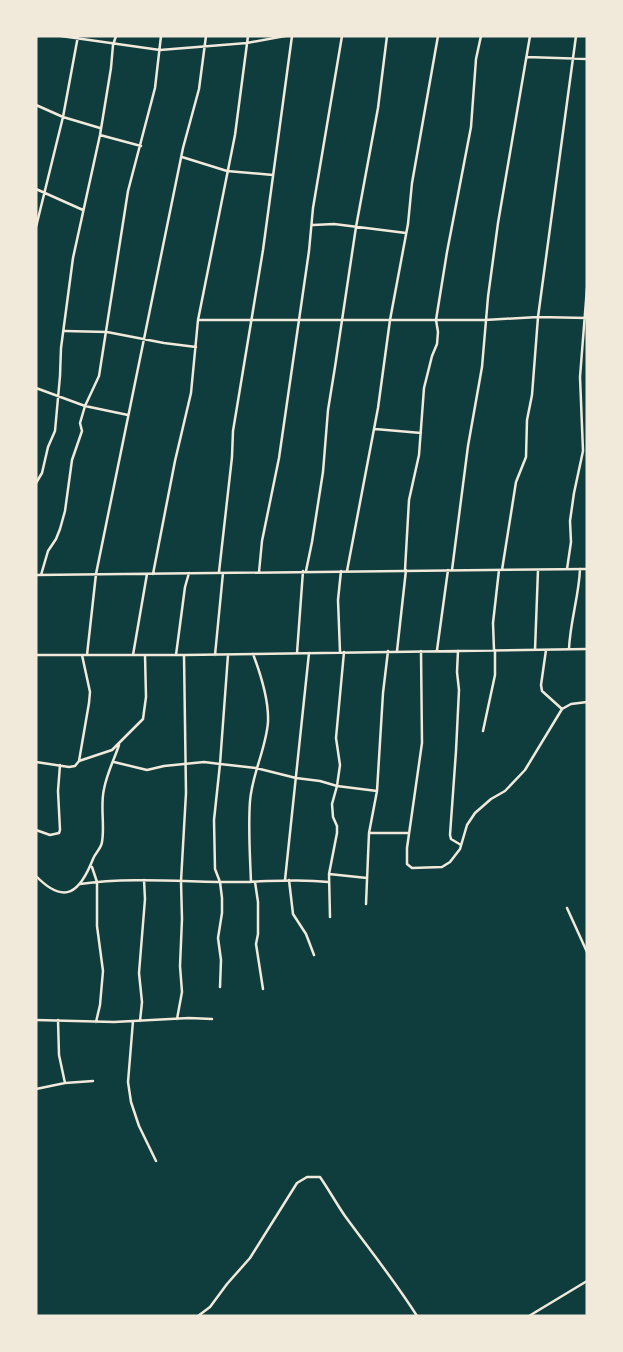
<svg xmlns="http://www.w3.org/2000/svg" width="623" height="1352" viewBox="0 0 623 1352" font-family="'Work Sans',sans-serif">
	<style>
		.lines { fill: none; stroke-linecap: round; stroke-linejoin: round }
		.minor { stroke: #f1e9da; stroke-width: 2.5 }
	</style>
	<rect width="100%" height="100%" fill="#0f3d3e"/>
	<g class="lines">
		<!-- minor -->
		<path class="minor" d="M 61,36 L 160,50 L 247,43 L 285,36
			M 36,37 L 37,36
			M 527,57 L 587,59
			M 36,105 L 63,117 L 100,128
			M 100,135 L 141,146
			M 182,157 L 227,171 L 273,175
			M 36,189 L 83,210
			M 313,225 L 334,224 L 406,233
			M 36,227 L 63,117 L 78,36
			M 198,320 L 235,135 L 248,36
			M 65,331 L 107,332 L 164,343 L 196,347
			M 36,388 L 85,406 L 128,415
			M 375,429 L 421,433
			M 36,483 L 42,473 L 48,447 L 55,431 L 60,376 L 61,348 L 73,258 L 100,135 L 111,68 L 113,45 L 116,36
			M 567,569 L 571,542 L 570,521 L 574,493 L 583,451 L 580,377 L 587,288
			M 405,570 L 409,500 L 419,455 L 424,388 L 432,356 L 437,344 L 438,332 L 436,320 L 447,252 L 471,127 L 476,59 L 481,36
			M 452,570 L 468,446 L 482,367 L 488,297 L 498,223 L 530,36
			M 502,570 L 516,482 L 526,457 L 527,420 L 532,395 L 538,317 L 576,36
			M 306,571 L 312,542 L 323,472 L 328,410 L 335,367 L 356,227 L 378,108 L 387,36
			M 347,571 L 378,408 L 390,320 L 408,224 L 412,183 L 438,36
			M 219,572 L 232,457 L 233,431 L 263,250 L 292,36
			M 259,572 L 262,541 L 279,458 L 309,251 L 313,208 L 342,36
			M 153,574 L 175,461 L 191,393 L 198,320 L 485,320 L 538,317 L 587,318
			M 36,575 L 587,569
			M 41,575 L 48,551 L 56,539 L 60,529 L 65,511 L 72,460 L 82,431 L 80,423 L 85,406 L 99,376 L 128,191 L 155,88 L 161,36
			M 569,649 C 570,622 579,596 580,569
			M 437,650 L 448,570
			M 494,650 L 493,623 L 499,570
			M 535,650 L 538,570
			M 546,650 L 541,685 L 542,691 L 562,709
			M 397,651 L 406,570
			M 421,651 L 422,743 L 407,848 L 407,864 L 412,868 L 442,867 L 450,862 L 460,849 L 467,825 L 475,813 L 491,799 L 505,791 L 525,770 L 562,709 L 571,704 L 587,702
			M 458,651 L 457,672 L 459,690 L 456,751 L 450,835 L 451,839 L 461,845
			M 340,652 L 338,600 L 341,571
			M 297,653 L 303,571
			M 36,655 L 184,655 L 587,649
			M 87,655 L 96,574 L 183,148 L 199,89 L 206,36
			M 133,655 L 147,574
			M 176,655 L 185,587 L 189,573
			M 215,655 L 223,573
			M 483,731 L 495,675 L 495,650
			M 79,761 L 89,703 L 90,692 L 82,655
			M 36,762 L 69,767 L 75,766 L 79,761 L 112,750 L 143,719 L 146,697 L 145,655
			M 114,762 L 147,770 L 164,766 L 204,762 L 220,764 L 256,768 L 296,778 L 320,781 L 337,786 L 377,791
			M 36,830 L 50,835 L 59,833 L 60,830 L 58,791 L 60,765
			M 369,833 L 409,833
			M 92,867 L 97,882 L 97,926 L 103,971 L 100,1005 L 96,1022
			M 329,874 L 367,878
			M 36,876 C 65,906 80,892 93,859 C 95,853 101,849 102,842 C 105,825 100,806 104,789 C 107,773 114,760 119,745
			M 285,880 L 309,653
			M 289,880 L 293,914 L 306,934 L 314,955
			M 251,882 C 250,855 248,828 250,801 C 252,774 266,749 268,722 C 269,699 261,675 253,654
			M 255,882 L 258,902 L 258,934 L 256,944 L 263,989
			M 80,884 C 132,877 185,882 237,882 C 268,882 297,878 328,882
			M 366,904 L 369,833 L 377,791 L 383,693 L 388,651
			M 567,908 L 587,952
			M 330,917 L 329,874 L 337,833 L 337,826 L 333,817 L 332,804 L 337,786 L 340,765 L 336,738 L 344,652
			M 220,987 L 221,960 L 218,938 L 222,913 L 222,898 L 220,882 L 215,869 L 214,820 L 220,764 L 228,655
			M 177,1019 L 182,992 L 180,966 L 182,919 L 181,881 L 186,793 L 184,655
			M 36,1020 L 114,1022 L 189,1018 L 212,1019
			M 58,1020 L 59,1055 L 65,1083
			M 133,1021 L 128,1082 L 131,1102 L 139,1126 L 156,1161
			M 140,1021 L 142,1002 L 139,973 L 145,899 L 144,880
			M 36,1089 L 65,1083 L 93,1081
			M 198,1316 L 210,1307 L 227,1284 L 250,1258 L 297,1183 L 307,1177 L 320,1177 C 329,1190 336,1203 345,1216 C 369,1249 395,1281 417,1316
			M 529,1316 L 587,1281"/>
	</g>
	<!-- border -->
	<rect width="623" height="1352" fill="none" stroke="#f1e9da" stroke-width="75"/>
</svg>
